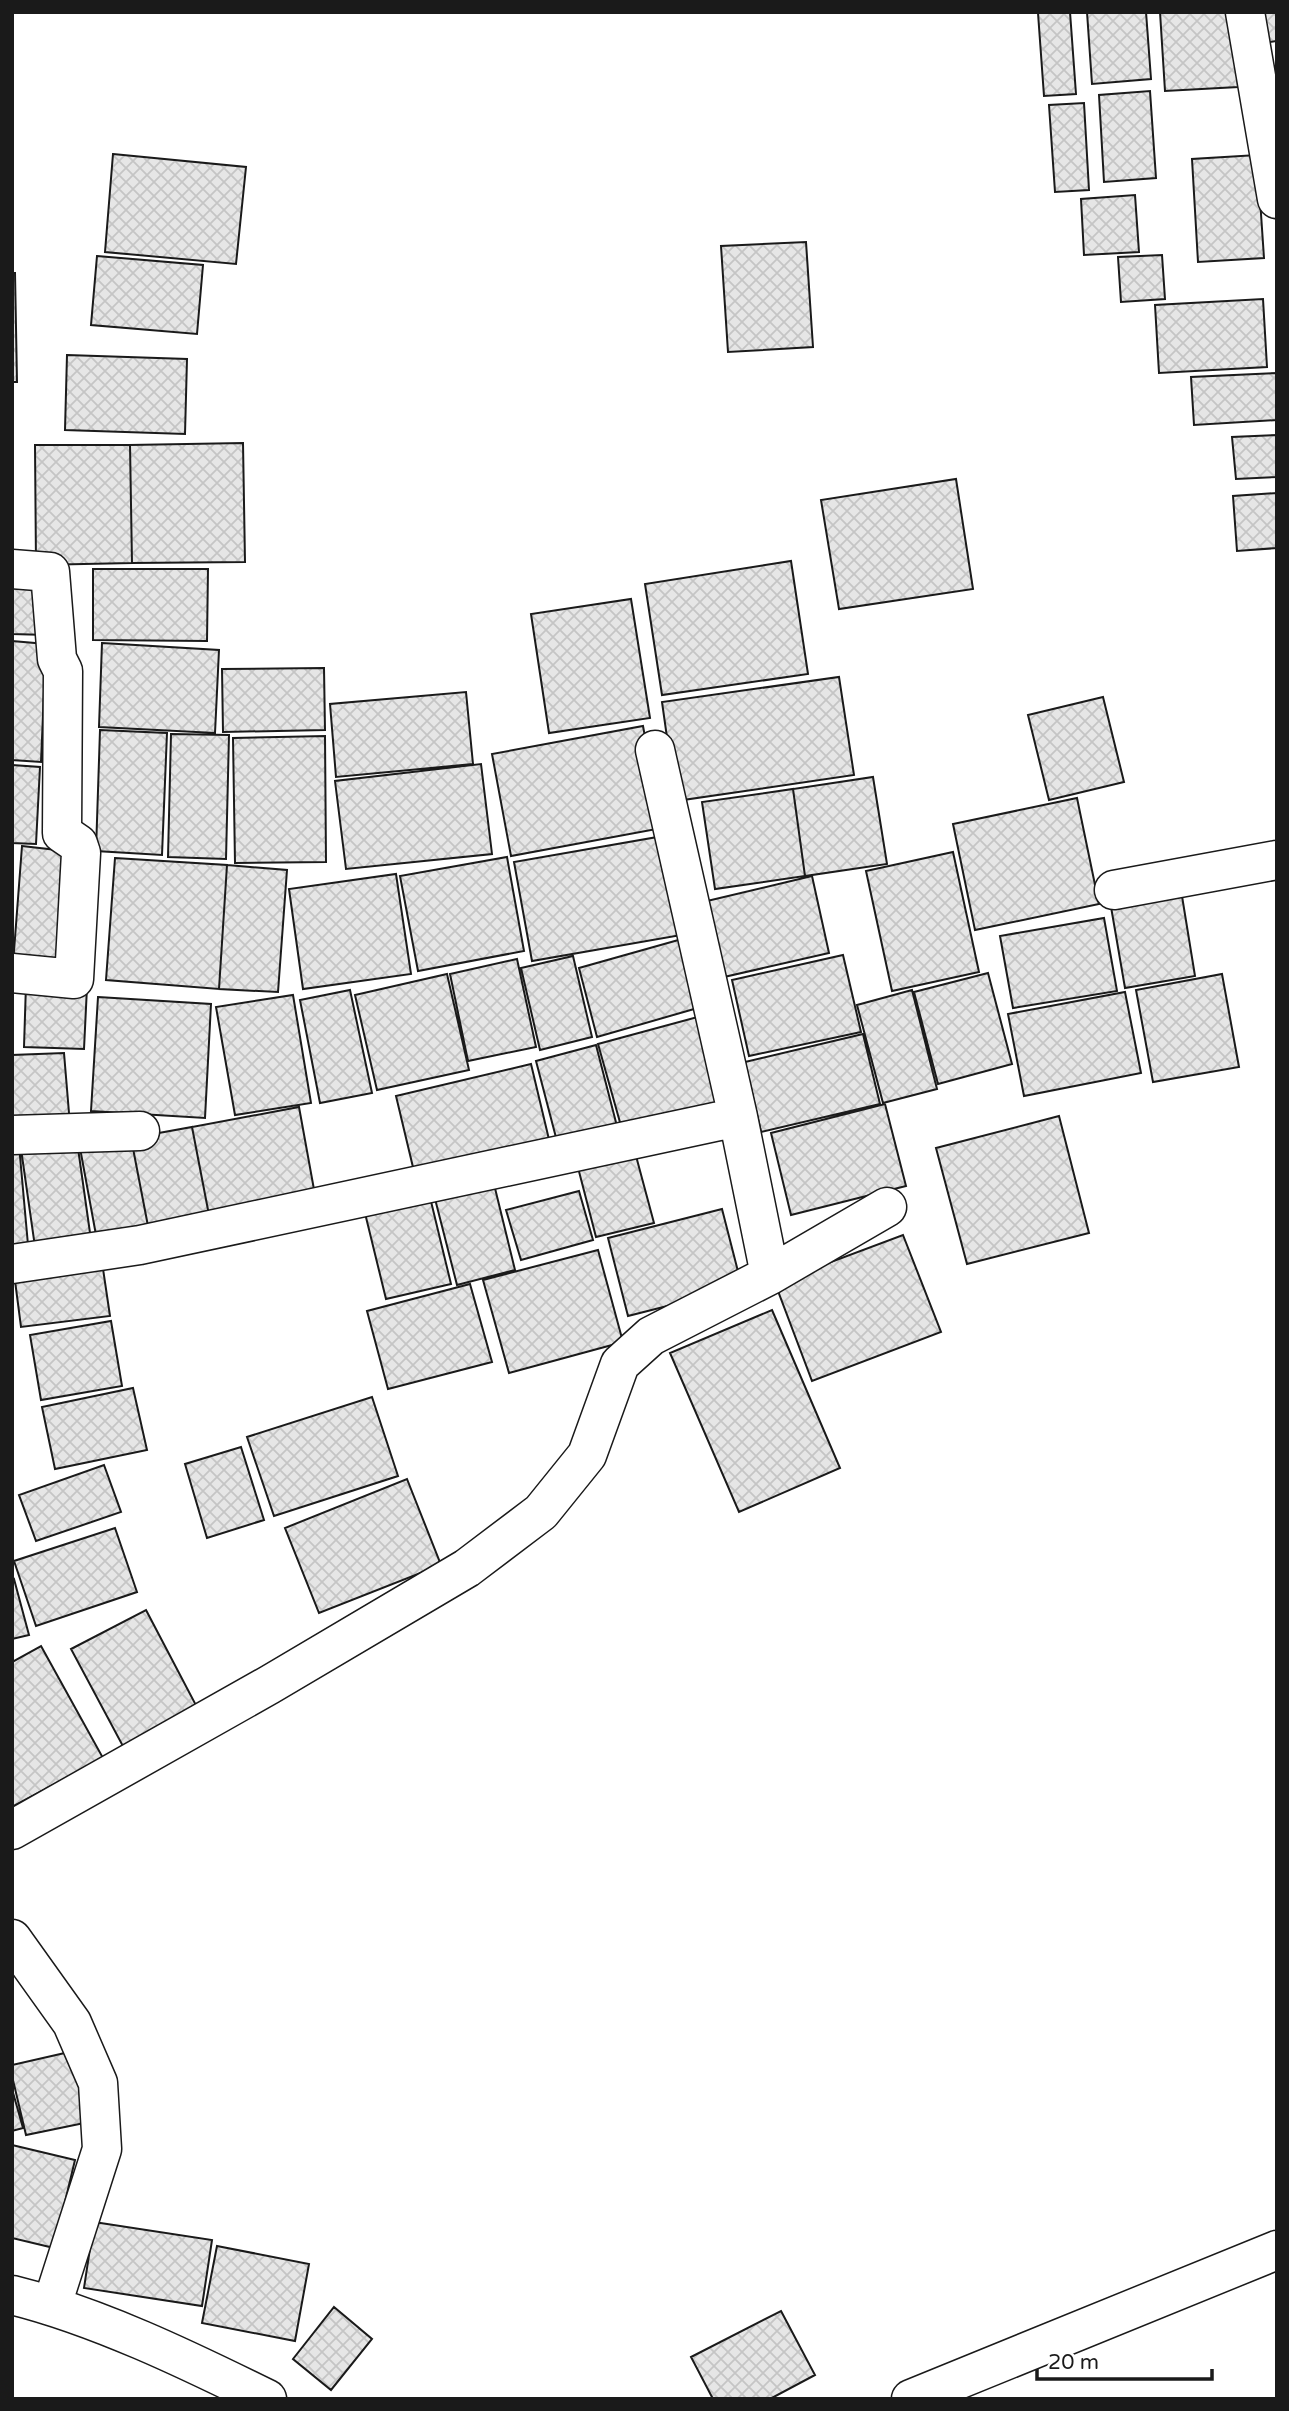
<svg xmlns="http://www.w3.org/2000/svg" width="1289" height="2411" viewBox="0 0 1289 2411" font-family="'Varela Round',sans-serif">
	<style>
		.building { fill: url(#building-cross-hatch); stroke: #1a1a1a; stroke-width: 2 }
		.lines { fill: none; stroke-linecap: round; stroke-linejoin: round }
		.minor-casing { stroke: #1a1a1a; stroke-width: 41 }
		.minor { stroke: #fff; stroke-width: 38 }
	</style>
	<defs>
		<pattern id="building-cross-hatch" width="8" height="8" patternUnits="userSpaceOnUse" patternTransform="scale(1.75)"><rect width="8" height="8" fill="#e6e6e6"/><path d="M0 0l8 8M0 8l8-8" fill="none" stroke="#c5c5c5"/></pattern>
	</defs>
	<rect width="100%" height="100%" fill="#fff"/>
	<!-- building -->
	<path class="building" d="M 1070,12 L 1076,94 L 1044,96 L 1038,13 Z
		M 1087,12 L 1146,12 L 1151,79 L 1092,84 Z
		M 1160,12 L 1234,12 L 1238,87 L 1165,91 Z
		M 1257,12 L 1277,12 L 1277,41 L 1263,43 Z
		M 1150,91 L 1156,178 L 1104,182 L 1099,95 Z
		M 1084,103 L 1089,190 L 1055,192 L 1049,105 Z
		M 113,154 L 246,167 L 236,264 L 105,252 Z
		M 1257,155 L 1264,258 L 1198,262 L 1192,159 Z
		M 1135,195 L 1139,252 L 1084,255 L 1081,199 Z
		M 806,242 L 813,347 L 728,352 L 721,246 Z
		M 1162,255 L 1165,299 L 1121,302 L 1118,257 Z
		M 97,256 L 203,265 L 197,334 L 91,325 Z
		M 12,273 L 15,273 L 17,382 L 12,382 Z
		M 1263,299 L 1267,367 L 1159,373 L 1155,305 Z
		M 67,355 L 187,359 L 185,434 L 65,430 Z
		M 1277,373 L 1277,420 L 1194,425 L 1191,377 Z
		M 1277,435 L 1277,477 L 1236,479 L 1232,437 Z
		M 243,443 L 245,562 L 132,563 L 130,445 Z
		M 35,445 L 130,445 L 132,563 L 36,565 Z
		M 956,479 L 973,589 L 839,609 L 821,500 Z
		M 1277,493 L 1277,548 L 1237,551 L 1233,496 Z
		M 791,561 L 808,674 L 662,695 L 645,584 Z
		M 93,569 L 208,569 L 207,641 L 93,640 Z
		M 12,575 L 45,575 L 47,635 L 12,634 Z
		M 631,599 L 650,718 L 549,733 L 531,614 Z
		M 12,641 L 46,644 L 41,762 L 12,760 Z
		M 102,643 L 219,650 L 215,733 L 99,727 Z
		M 324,668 L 325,730 L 223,732 L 222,669 Z
		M 839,677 L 854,775 L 676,801 L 662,702 Z
		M 466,692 L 473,764 L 336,777 L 330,704 Z
		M 1103,697 L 1124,782 L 1049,800 L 1028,715 Z
		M 643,726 L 662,828 L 511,856 L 492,754 Z
		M 100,730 L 167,733 L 162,855 L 96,851 Z
		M 171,734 L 229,735 L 226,859 L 168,857 Z
		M 325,736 L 326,862 L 235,863 L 233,738 Z
		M 481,764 L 492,854 L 346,869 L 335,781 Z
		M 12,765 L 40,767 L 36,844 L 12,843 Z
		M 873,777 L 887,864 L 805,876 L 793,789 Z
		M 793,789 L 805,876 L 715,889 L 702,802 Z
		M 1077,798 L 1099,904 L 975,930 L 953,824 Z
		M 669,835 L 687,934 L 532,961 L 514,862 Z
		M 22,846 L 74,852 L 66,970 L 13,964 Z
		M 953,852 L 979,972 L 892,991 L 866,871 Z
		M 507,857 L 524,951 L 418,971 L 400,876 Z
		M 115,858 L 227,865 L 219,989 L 106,980 Z
		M 227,865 L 287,870 L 278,992 L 219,989 Z
		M 396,874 L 411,974 L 303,989 L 289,889 Z
		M 812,876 L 829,953 L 724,977 L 707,901 Z
		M 1181,890 L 1195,976 L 1125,988 L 1110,901 Z
		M 1104,918 L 1117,991 L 1013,1008 L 1000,936 Z
		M 689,937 L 708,1005 L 597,1037 L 579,968 Z
		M 843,955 L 861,1032 L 749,1056 L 732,980 Z
		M 573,956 L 592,1037 L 540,1050 L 521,968 Z
		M 517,959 L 536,1047 L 468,1061 L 450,974 Z
		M 988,973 L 1012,1064 L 938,1084 L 914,992 Z
		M 447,974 L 469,1070 L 377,1090 L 355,995 Z
		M 1222,974 L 1239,1067 L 1153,1082 L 1136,990 Z
		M 26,984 L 87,987 L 84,1049 L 24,1047 Z
		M 350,990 L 372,1093 L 320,1103 L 300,1000 Z
		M 912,990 L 937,1089 L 883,1103 L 857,1005 Z
		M 1125,992 L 1141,1073 L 1024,1096 L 1008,1014 Z
		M 293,995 L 311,1103 L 235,1115 L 216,1007 Z
		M 98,997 L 211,1004 L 205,1118 L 91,1111 Z
		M 705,1015 L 730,1104 L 623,1133 L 598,1044 Z
		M 863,1034 L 880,1104 L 761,1132 L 745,1062 Z
		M 596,1045 L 619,1134 L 559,1149 L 536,1061 Z
		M 64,1053 L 70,1125 L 12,1127 L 12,1055 Z
		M 531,1064 L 552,1152 L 417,1184 L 396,1096 Z
		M 885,1104 L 906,1186 L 791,1215 L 771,1133 Z
		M 299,1107 L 315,1195 L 209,1215 L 192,1127 Z
		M 1059,1116 L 1089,1233 L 967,1264 L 936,1148 Z
		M 192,1127 L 209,1215 L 148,1226 L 131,1138 Z
		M 76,1134 L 92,1247 L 36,1254 L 20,1142 Z
		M 131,1138 L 148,1226 L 96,1235 L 80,1148 Z
		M 632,1141 L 654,1223 L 596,1237 L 575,1156 Z
		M 12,1145 L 19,1145 L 29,1256 L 12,1257 Z
		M 492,1176 L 515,1270 L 457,1285 L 433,1191 Z
		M 428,1189 L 451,1284 L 386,1299 L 363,1205 Z
		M 579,1191 L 593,1240 L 521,1260 L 506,1210 Z
		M 722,1209 L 742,1287 L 628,1316 L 608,1238 Z
		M 903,1235 L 941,1332 L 812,1381 L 775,1283 Z
		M 598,1250 L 623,1342 L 509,1373 L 483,1280 Z
		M 102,1262 L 110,1316 L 21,1327 L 14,1273 Z
		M 470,1284 L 492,1362 L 388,1389 L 367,1311 Z
		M 772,1310 L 840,1468 L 739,1512 L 670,1353 Z
		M 111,1321 L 122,1386 L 41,1400 L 30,1335 Z
		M 133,1388 L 147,1450 L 55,1469 L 42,1407 Z
		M 372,1397 L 398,1476 L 274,1516 L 247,1437 Z
		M 241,1447 L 264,1520 L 207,1538 L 185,1464 Z
		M 104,1465 L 121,1512 L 36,1541 L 19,1495 Z
		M 407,1479 L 441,1565 L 319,1613 L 285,1528 Z
		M 115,1528 L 137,1592 L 36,1626 L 14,1561 Z
		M 14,1579 L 29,1635 L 12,1639 L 12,1580 Z
		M 146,1610 L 199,1711 L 125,1750 L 71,1649 Z
		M 41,1646 L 103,1758 L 12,1807 L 12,1662 Z
		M 78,2050 L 94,2121 L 26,2135 L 12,2076 L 12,2065 Z
		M 12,2089 L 23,2128 L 12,2131 Z
		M 12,2145 L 75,2160 L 54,2248 L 12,2238 Z
		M 94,2222 L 212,2240 L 202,2306 L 84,2288 Z
		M 217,2246 L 309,2264 L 295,2341 L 202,2323 Z
		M 334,2307 L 372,2339 L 331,2390 L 293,2359 Z
		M 781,2311 L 815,2375 L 770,2399 L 713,2399 L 691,2357 Z"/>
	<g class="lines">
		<defs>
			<path id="minor" d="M 1245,12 L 1277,199
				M 12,569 L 50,572 L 57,659 L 63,671 L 62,833 L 78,844 L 81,853 L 74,979 L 12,973
				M 655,750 L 738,1117 L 770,1275
				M 1114,890 L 1277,860
				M 12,1135 L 140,1131
				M 12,1264 L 140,1245 L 738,1117
				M 12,1830 L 269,1685 L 467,1568 L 541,1512 L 587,1455 L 620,1364 L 651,1336 L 770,1275 L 887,1207
				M 12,1939 L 72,2023 L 98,2083 L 102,2149 L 52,2305
				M 12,2295 C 97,2316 188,2360 267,2399
				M 911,2399 L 1277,2250"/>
		</defs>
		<!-- minor casing -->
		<use href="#minor" class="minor-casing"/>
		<!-- minor -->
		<use href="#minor" class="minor"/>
	</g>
	<!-- border -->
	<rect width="1289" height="2411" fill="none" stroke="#1a1a1a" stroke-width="28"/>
	<!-- scale -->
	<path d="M1037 2369v10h175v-10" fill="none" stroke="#1a1a1a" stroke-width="3.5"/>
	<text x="1048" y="2369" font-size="21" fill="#1a1a1a" stroke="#ffffff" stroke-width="5" paint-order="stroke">20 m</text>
</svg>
